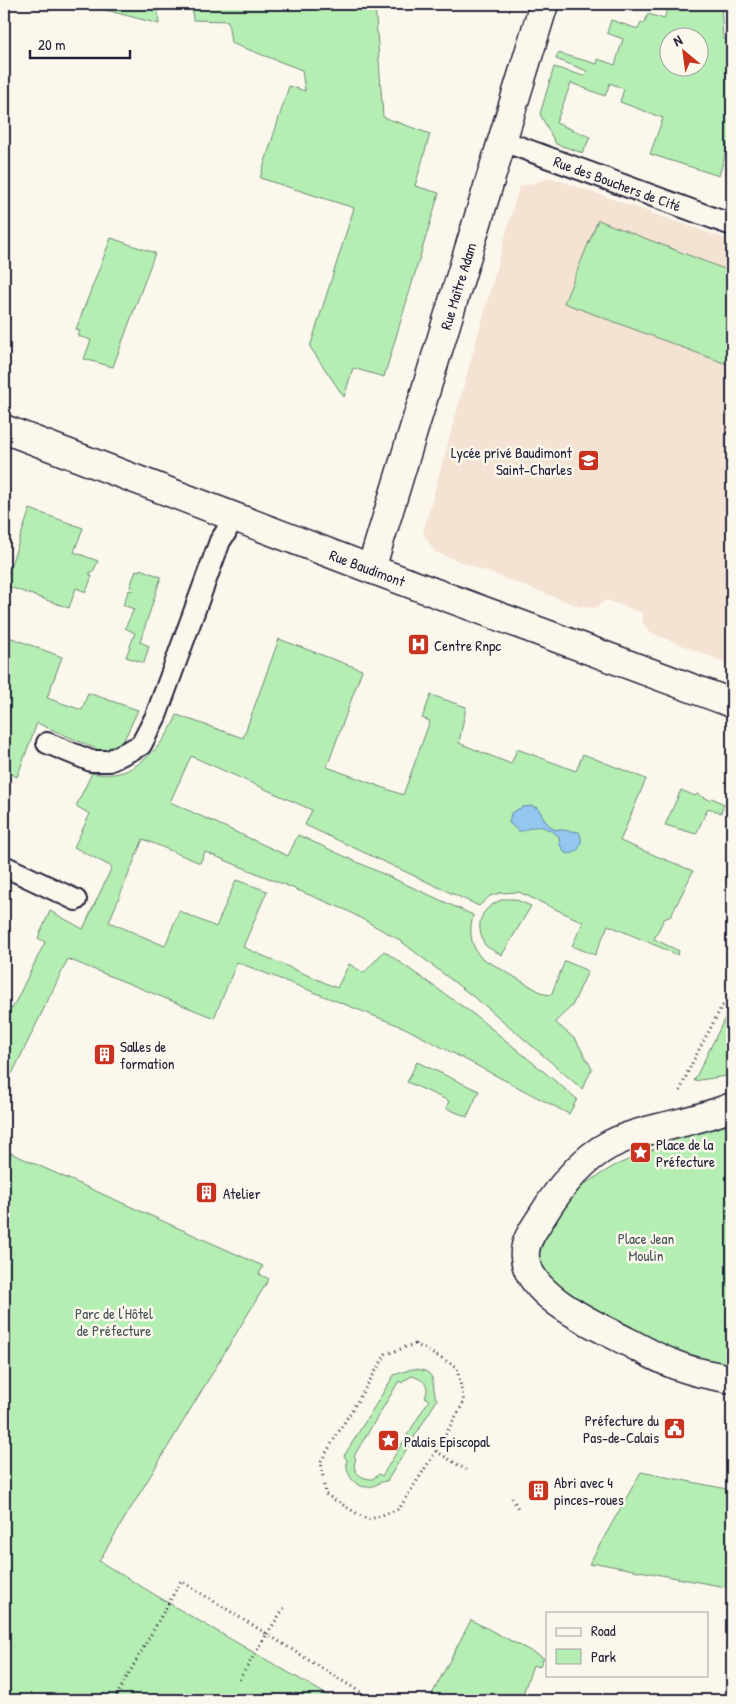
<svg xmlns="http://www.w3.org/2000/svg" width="736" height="1704" viewBox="0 0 736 1704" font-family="'Patrick Hand',sans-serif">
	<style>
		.built { fill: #f4e2d3 }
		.green { fill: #b5eeb2; stroke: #6c8876; fill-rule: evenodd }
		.water { fill: #93c7f0; stroke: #6685a8 }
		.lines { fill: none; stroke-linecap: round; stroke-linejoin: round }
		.lane-casing { stroke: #22223b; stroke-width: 24 }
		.street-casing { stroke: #22223b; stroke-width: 31 }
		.secondary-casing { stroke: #22223b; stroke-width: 31 }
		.path { stroke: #22223b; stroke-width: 3; stroke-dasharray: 1 4; stroke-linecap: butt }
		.lane { stroke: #fbf7ec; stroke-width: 20 }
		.street { stroke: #fbf7ec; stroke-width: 28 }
		.secondary { stroke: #fbf7ec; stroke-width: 28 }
		.labels { text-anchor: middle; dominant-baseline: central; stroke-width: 5; stroke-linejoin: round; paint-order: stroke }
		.street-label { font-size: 15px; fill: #22223b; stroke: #fbf7ec }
		.poi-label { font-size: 15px; fill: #22223b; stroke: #fbf7ec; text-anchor: start }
		.park-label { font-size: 15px; fill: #475559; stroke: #fbf7ec }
	</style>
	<rect width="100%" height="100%" fill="#fbf7ec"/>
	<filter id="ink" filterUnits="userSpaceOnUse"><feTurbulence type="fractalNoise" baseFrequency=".02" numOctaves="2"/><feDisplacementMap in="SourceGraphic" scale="10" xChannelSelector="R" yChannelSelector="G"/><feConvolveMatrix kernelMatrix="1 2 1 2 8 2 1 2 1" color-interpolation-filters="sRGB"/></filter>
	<g filter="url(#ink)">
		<!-- built -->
		<path class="built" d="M 552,178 L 732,241 L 732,665 L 649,632 L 643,622 L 643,613 L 606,600 L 595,608 L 591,608 L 582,605 L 581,607 L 435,552 L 423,533 L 519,187 Z"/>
		<!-- green -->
		<path class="green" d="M 89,4 L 157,4 L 159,24 L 106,10 Z
			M 192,4 L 375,4 L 383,117 L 430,134 L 415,186 L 439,193 L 384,377 L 353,368 L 344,397 L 310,347 L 354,208 L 260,178 L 289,86 L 305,91 L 302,70 L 231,43 L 228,21 L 193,20 Z
			M 669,4 L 721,4 L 723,38 L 732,41 L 732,145 L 728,144 L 719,176 L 650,154 L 663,118 L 620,102 L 624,89 L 610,83 L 605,96 L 571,83 L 556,123 L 590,137 L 583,153 L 556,144 L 540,114 L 554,67 L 584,76 L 587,71 L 556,59 L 558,53 L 597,64 L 598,59 L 615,65 L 623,39 L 607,33 L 611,20 L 638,29 L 641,22 L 644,24 L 648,14 L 664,19 ZM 668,38 L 698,38 L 698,68 L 668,68 Z
			M 598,220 L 732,272 L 732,366 L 564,303 Z
			M 111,238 L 155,253 L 113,367 L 84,359 L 91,340 L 78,336 L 80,331 L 76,329 Z
			M 30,509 L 83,528 L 74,552 L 98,561 L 93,572 L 90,572 L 90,575 L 92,576 L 86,592 L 76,588 L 69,608 L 4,585 Z
			M 140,569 L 161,577 L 140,642 L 149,646 L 144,663 L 126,657 L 135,633 L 125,628 L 134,609 L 123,605 L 129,590 L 132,591 L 133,588 L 130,587 L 136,570 L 139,571 Z
			M 4,635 L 62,657 L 47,698 L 82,710 L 88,693 L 138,710 L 124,740 L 119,746 L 105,750 L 99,750 L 37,723 L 17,777 L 4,770 Z
			M 279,639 L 362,670 L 327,767 L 403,795 L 430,721 L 422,718 L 431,695 L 466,707 L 459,743 L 511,764 L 517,749 L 576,771 L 583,754 L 646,779 L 620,841 L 693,871 L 671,916 L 664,919 L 654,939 L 679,951 L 678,955 L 608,925 L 595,955 L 572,946 L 583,922 L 519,892 L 500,893 L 490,896 L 479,906 L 305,825 L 312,810 L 191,756 L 170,802 L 288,856 L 298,835 L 473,915 C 469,932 470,943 480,957 L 544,994 L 551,995 L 565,961 L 588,971 L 572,1006 L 555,1022 L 576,1040 L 592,1069 L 582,1089 L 488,1008 L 398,939 L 346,910 L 205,852 L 200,863 L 143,839 L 109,922 L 165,946 L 179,911 L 216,927 L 236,880 L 267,891 L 243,947 L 337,988 L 349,964 L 364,973 L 384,951 L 476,1016 L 577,1099 L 569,1114 L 405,1028 L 237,962 L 214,1018 L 68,959 L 12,1074 L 4,1071 L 4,1006 L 12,1009 L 45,942 L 38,938 L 50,911 L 83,929 L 112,867 L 74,847 L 90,814 L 76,806 L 92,773 C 102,775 113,775 123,772 C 147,763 168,738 177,715 L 243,738 Z
			M 681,790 L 695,796 L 697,794 L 710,800 L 712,798 L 724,804 L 721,813 L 708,808 L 696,834 L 665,825 Z
			M 504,899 L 514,899 L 531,906 L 502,955 C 497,952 489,949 485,945 C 482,940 481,935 480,930 C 478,913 490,904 504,899 Z
			M 730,1008 L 732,1008 L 732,1075 L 694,1081 Z
			M 417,1062 L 479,1091 L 467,1117 L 446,1108 L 449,1101 L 407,1082 Z
			M 732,1116 L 732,1368 L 692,1360 L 579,1307 L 542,1275 L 536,1252 L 575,1190 L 614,1166 Z
			M 4,1150 L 263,1266 L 259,1274 L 269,1279 L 99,1561 L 182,1611 L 336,1700 L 4,1700 Z
			M 412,1369 C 440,1369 430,1386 437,1400 L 387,1481 C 380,1481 376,1486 369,1487 C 354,1488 345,1473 347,1460 L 344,1456 L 394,1375 ZM 412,1376 C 423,1379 431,1386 425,1397 L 429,1400 L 382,1476 L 379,1474 L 372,1479 C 361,1479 350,1471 356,1459 L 354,1456 L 399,1381 L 402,1383 L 405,1380 Z
			M 641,1472 L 732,1490 L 732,1609 L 727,1608 L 731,1588 L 596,1563 L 594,1565 L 589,1564 Z
			M 471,1620 L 544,1658 L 539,1667 L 533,1665 L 521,1700 L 422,1700 L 431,1696 Z"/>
		<!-- water -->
		<path class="water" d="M 532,806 L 538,808 L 546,822 L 553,829 L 579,832 C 585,842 578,857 565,853 L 560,845 L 559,836 C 548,829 542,824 529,828 C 525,830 522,832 518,831 L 509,823 L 511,813 L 523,807 Z"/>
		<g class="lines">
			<defs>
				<g id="lane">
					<path id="s1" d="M 503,141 L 732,225"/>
					<path d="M 47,743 L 91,761 L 109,761 L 141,745 L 156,716 L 220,541 L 226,532 L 232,516"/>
					<path d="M 4,866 L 76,900"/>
				</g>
				<g id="street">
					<path id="s2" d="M 371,569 L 544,4"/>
					<path d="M 732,1107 C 711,1115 689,1121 667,1126 C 647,1131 628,1135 609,1145 C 583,1159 560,1187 544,1213 C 537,1225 523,1241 525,1257 C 528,1296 595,1325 626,1341 C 644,1350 662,1361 681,1367 C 697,1373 715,1376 732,1379"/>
				</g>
				<g id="secondary">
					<path id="s3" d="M 4,429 L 371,569 L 732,703"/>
				</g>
			</defs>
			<!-- lane casing -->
			<use href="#lane" class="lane-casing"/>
			<!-- street casing -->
			<use href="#street" class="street-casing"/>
			<!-- secondary casing -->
			<use href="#secondary" class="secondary-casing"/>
			<!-- path -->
			<path class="path" d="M 680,1091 L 690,1067 L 722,1006 L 732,1001
				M 415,1344 L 457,1367 L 464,1402 L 436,1451 L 399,1509 L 368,1520 L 325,1494 L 321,1461 L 386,1354 Z
				M 436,1451 L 466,1470
				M 512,1498 L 519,1510
				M 284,1608 L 267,1634 L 373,1700
				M 114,1700 L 181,1581 L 267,1634 L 239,1680"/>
			<!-- lane -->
			<use href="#lane" class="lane"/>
			<!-- street -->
			<use href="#street" class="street"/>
			<!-- secondary -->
			<use href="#secondary" class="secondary"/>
		</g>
	</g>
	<!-- icons -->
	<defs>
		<symbol id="school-square" viewBox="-11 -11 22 22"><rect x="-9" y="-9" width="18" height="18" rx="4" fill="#c8321e" stroke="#fbf7ec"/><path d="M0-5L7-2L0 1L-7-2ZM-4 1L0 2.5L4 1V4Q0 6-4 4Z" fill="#fff"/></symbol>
		<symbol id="hospital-square" viewBox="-11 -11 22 22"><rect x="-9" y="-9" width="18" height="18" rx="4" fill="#c8321e" stroke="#fbf7ec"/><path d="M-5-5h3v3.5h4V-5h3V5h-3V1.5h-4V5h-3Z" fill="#fff"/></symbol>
		<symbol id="building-square" viewBox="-11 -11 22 22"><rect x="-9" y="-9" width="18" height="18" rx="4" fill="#c8321e" stroke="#fbf7ec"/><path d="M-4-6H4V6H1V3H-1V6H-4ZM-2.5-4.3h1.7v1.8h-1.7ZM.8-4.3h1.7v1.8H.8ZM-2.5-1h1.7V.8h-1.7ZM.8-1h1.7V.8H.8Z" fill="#fff"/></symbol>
		<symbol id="sight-square" viewBox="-11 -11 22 22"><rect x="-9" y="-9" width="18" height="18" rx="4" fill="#c8321e" stroke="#fbf7ec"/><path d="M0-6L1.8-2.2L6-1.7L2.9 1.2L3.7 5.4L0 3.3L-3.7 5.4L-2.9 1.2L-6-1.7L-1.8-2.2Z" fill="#fff"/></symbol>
		<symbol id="civic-square" viewBox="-11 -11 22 22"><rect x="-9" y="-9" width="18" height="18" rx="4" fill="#c8321e" stroke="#fbf7ec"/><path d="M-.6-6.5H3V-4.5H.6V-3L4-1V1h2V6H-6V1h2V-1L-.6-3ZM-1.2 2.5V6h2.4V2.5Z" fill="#fff"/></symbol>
	</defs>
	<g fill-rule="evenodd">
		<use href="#school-square" x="576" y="448" width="25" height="25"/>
		<use href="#hospital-square" x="406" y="632" width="25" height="25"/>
		<use href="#building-square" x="92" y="1042" width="25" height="25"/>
		<use href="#sight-square" x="628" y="1140" width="25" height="25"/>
		<use href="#building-square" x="194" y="1180" width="25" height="25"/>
		<use href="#civic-square" x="662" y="1416" width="25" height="25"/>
		<use href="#sight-square" x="376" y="1428" width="25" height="25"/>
		<use href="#building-square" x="526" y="1478" width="25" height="25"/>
	</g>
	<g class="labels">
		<!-- street labels -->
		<g class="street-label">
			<text stroke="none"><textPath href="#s1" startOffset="122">Rue des Bouchers de Cité</textPath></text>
			<text stroke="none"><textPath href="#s2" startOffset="296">Rue Maître Adam</textPath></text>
			<text stroke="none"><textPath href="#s3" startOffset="389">Rue Baudimont</textPath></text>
		</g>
		<!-- poi labels -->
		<g class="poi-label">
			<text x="572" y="452" text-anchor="end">Lycée privé Baudimont<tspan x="572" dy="17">Saint-Charles</tspan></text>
			<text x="434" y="645">Centre Rnpc</text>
			<text x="120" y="1046">Salles de<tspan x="120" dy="17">formation</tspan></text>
			<text x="656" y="1144">Place de la<tspan x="656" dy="17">Préfecture</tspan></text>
			<text x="223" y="1193">Atelier</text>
			<text x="659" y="1420" text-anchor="end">Préfecture du<tspan x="659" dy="17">Pas-de-Calais</tspan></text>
			<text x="404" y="1441">Palais Episcopal</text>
			<text x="554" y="1482">Abri avec 4<tspan x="554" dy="17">pinces-roues</tspan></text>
		</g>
		<!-- park labels -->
		<g class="park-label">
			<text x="646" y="1238">Place Jean<tspan x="646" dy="17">Moulin</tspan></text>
			<text x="114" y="1313">Parc de l'Hôtel<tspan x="114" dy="17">de Préfecture</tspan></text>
		</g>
	</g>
	<!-- margin -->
	<rect width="736" height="1704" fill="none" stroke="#fbf7ec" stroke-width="20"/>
	<rect x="10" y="10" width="716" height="1684" fill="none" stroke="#22223b" stroke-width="2" filter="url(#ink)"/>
	<!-- legend -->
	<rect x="546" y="1612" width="162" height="65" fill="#fbf7ec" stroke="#a4a2a5"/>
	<rect x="556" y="1628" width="25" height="8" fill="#fbf7ec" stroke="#a4a2a5"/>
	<text x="591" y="1636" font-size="15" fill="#22223b">Road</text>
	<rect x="556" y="1649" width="25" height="15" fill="#b5eeb2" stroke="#a4a2a5"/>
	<text x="591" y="1662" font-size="15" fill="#22223b">Park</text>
	<!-- north arrow -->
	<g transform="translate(684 52) rotate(331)"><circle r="24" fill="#fbf7ec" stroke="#a4a2a5"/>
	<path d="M0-4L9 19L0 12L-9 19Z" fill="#c8321e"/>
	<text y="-8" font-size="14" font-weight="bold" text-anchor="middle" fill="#22223b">N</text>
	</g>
	<!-- scale -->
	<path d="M30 50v8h100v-8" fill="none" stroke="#22223b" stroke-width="2.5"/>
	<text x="38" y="50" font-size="15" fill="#22223b" stroke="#fbf7ec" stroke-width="4" paint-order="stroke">20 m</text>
</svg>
